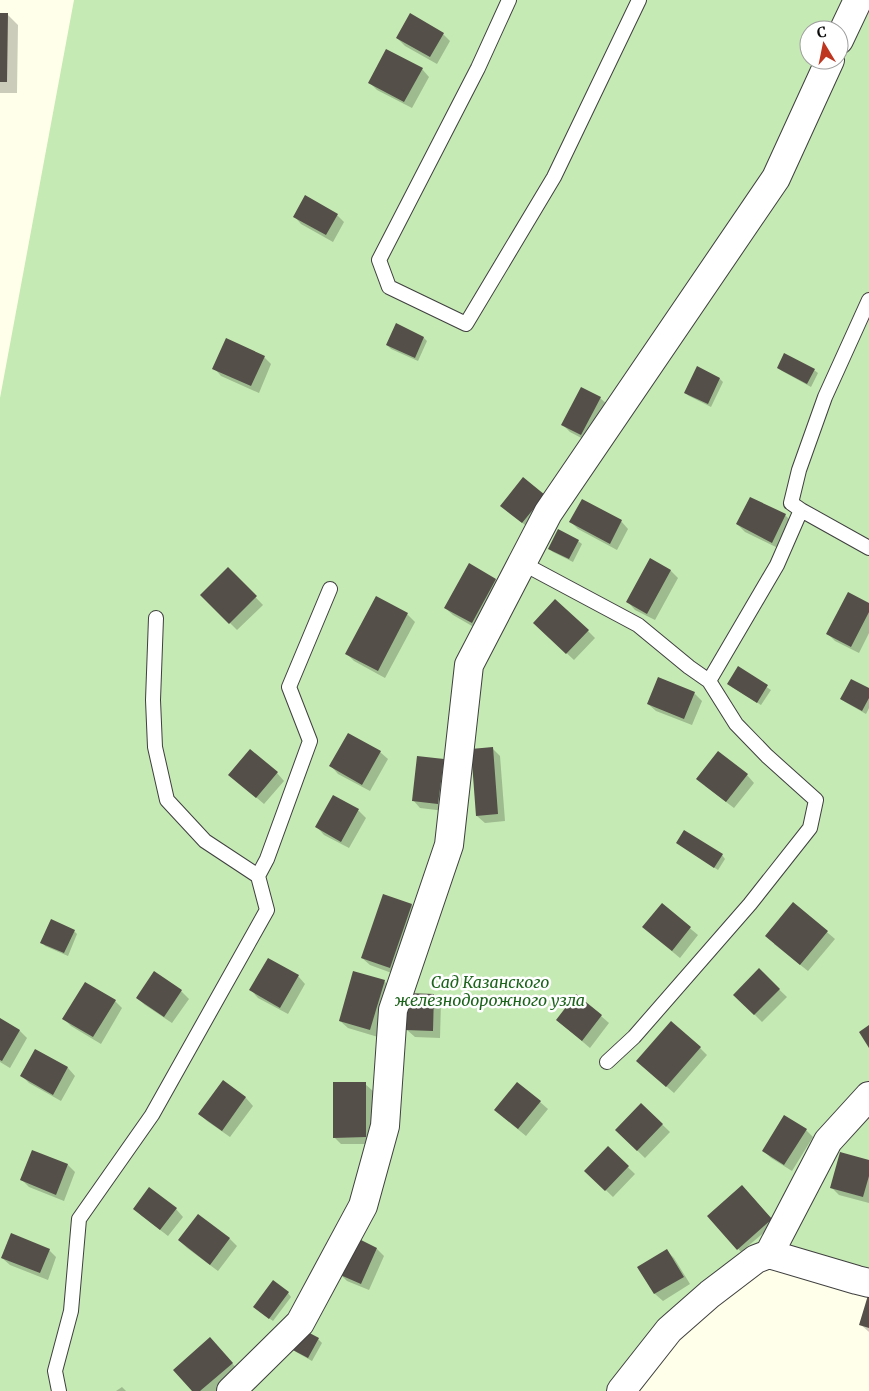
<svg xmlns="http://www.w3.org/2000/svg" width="869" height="1391" viewBox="0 0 869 1391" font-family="Merriweather,serif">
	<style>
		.green { fill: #c5eab3; fill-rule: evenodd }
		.shadow { fill: #0003 }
		.building { fill: #544f48 }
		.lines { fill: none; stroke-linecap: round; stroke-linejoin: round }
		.service-casing { stroke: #3f3f3f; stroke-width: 16 }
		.minor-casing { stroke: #3f3f3f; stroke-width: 30 }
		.service { stroke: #fff; stroke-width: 14 }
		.minor { stroke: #fff; stroke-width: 28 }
		.labels { text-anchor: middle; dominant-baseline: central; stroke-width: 5; stroke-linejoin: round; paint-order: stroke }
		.park-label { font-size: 16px; font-style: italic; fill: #1c641b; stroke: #fff }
	</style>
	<rect width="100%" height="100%" fill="#ffffea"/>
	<!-- green -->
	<path class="green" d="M 74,0 L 869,0 L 869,1289 L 756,1259 L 621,1391 L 0,1391 L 0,398 ZM 809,30 L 839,30 L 839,60 L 809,60 Z"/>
	<!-- shadow -->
	<path class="shadow" d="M 0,14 L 7,14 L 18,25 L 17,93 L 0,93 Z
		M 443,34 L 450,41 L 437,64 L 405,46 L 397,38 Z
		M 422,69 L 429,77 L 412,108 L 377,90 L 370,83 Z
		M 337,215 L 344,222 L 333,242 L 301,224 L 294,216 Z
		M 396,325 L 424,338 L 427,341 L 418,361 L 391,349 L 387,345 Z
		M 264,357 L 271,364 L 259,393 L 221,376 L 214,368 Z
		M 697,368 L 720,379 L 723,382 L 711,407 L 689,396 L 685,393 Z
		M 778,368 L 814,370 L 818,373 L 811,387 L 782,371 Z
		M 600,398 L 608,405 L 589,442 L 570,432 L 563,425 Z
		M 544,496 L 530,529 L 510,513 Z
		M 785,515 L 793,523 L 780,549 L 745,532 L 737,524 Z
		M 621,521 L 628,529 L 617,550 L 578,529 L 571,522 Z
		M 578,541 L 582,544 L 573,562 L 553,552 L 549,549 Z
		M 651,560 L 671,571 L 678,578 L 655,620 L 635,610 L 628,602 Z
		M 469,565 L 496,580 L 503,587 L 479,630 L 453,615 L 445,608 Z
		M 228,569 L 263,605 L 237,630 L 202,595 Z
		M 869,604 L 869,633 L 859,653 L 835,641 L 828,634 Z
		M 407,614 L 415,622 L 385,678 L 354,661 L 347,654 Z
		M 542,630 L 588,631 L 595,638 L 574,660 Z
		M 738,668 L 771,690 L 761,705 L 732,687 Z
		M 869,689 L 869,708 L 866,714 L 845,702 L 841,699 Z
		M 694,693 L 702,701 L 692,725 L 656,711 L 648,704 Z
		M 492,748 L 500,756 L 505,821 L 485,823 L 477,816 Z
		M 380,752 L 388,759 L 370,791 L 338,774 L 331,766 Z
		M 443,760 L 450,768 L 445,811 L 420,808 L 413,800 Z
		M 277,773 L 284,781 L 264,804 L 238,782 Z
		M 747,775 L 754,783 L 734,808 L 705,786 Z
		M 334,797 L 359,811 L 366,818 L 349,848 L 324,835 L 317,827 Z
		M 677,843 L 722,855 L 725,859 L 718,870 Z
		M 384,896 L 412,905 L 419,913 L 397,975 L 370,965 L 362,958 Z
		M 794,904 L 835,939 L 808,971 L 774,944 Z
		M 662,905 L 698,935 L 680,958 L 651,934 Z
		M 74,931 L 77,934 L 68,956 L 45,946 L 42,942 Z
		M 759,970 L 787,997 L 762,1022 L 735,995 Z
		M 298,976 L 305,984 L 288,1014 L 258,998 L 251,990 Z
		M 384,981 L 392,989 L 378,1037 L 348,1028 L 340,1021 Z
		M 181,991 L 189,999 L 172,1023 L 145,1005 L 137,998 Z
		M 433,995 L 441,1002 L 440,1038 L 415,1037 L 407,1030 Z
		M 115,1001 L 122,1008 L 101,1044 L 71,1026 L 64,1019 Z
		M 601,1016 L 609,1023 L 590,1048 L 557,1020 Z
		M 0,1019 L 20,1031 L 27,1038 L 10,1068 L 0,1062 Z
		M 700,1048 L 707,1055 L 674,1093 L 645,1068 Z
		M 36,1051 L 68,1068 L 75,1076 L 61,1101 L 29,1083 L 22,1076 Z
		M 223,1082 L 246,1098 L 253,1106 L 230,1137 L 207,1121 L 200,1114 Z
		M 365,1084 L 373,1091 L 373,1144 L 341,1144 L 334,1137 Z
		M 540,1102 L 548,1109 L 526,1136 L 503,1117 Z
		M 641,1104 L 670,1132 L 645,1158 L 616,1130 Z
		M 806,1130 L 813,1137 L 792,1171 L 771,1158 L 764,1151 Z
		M 608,1148 L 635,1174 L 613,1197 L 586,1171 Z
		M 869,1161 L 869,1203 L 839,1195 L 831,1187 Z
		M 68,1165 L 75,1172 L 64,1201 L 29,1187 L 22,1180 Z
		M 746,1190 L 775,1223 L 741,1252 L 709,1216 Z
		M 135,1209 L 176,1209 L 183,1217 L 168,1236 L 142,1216 Z
		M 198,1216 L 230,1239 L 237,1246 L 218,1271 L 187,1248 L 179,1240 Z
		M 377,1249 L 384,1256 L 369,1290 L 347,1281 L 340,1274 Z
		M 49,1250 L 56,1257 L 48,1280 L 10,1265 L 2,1258 Z
		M 667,1251 L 674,1258 L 690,1284 L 663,1301 L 655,1294 L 639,1267 Z
		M 288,1293 L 291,1297 L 273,1321 L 258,1310 Z
		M 869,1296 L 869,1332 L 860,1324 Z
		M 303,1331 L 318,1339 L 322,1343 L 312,1361 L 296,1352 L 293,1349 Z
		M 217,1346 L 239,1371 L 216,1391 L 194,1391 Z
		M 122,1387 L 126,1391 L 116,1391 Z"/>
	<!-- building -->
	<path class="building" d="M 0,13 L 8,13 L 7,82 L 0,82 Z
		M 410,13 L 444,33 L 430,57 L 396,38 Z
		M 386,49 L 423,68 L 404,102 L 368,83 Z
		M 305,195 L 338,214 L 326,235 L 293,217 Z
		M 396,323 L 424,337 L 415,358 L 386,345 Z
		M 226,338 L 265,356 L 251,386 L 212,369 Z
		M 784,353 L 815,369 L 807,384 L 777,368 Z
		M 697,366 L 720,378 L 708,404 L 684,393 Z
		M 581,387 L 601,397 L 581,435 L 561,425 Z
		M 523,477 L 545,495 L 522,523 L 500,506 Z
		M 750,497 L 786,514 L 772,543 L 736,524 Z
		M 582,499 L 622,520 L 610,544 L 569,522 Z
		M 558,529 L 579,540 L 569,559 L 548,549 Z
		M 650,558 L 671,570 L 647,614 L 626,602 Z
		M 469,563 L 496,579 L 472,623 L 444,608 Z
		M 228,567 L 257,596 L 229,624 L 200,595 Z
		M 848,592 L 869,603 L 869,612 L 851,647 L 826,634 Z
		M 376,596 L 408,613 L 378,671 L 345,654 Z
		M 555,599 L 589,630 L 566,654 L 533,623 Z
		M 738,666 L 768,685 L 757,703 L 727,684 Z
		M 658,677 L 695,692 L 684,719 L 647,704 Z
		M 851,679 L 869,688 L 869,698 L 862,711 L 840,699 Z
		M 348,733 L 381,751 L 362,785 L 329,766 Z
		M 493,747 L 498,814 L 476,816 L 471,749 Z
		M 250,749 L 278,772 L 256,798 L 228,775 Z
		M 718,751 L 748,774 L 726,802 L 696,779 Z
		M 417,756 L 444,759 L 438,804 L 412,801 Z
		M 333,795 L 359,809 L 341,842 L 315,827 Z
		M 684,830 L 723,854 L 714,868 L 676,843 Z
		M 383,894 L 412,904 L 390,968 L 361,958 Z
		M 793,902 L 828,931 L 800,965 L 765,936 Z
		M 662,903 L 691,927 L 672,951 L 642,927 Z
		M 51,919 L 75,930 L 64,953 L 40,943 Z
		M 268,958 L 299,975 L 280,1008 L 249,990 Z
		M 759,968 L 780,989 L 754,1015 L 733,995 Z
		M 154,971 L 182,990 L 164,1017 L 136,998 Z
		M 353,971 L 385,980 L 370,1030 L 339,1021 Z
		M 85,982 L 116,1000 L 93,1037 L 62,1019 Z
		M 407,993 L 434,994 L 433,1031 L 406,1030 Z
		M 576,994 L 602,1015 L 582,1041 L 556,1020 Z
		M 0,1018 L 20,1030 L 2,1061 L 0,1060 Z
		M 671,1021 L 701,1047 L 666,1087 L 636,1061 Z
		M 869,1025 L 869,1048 L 859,1032 Z
		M 35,1049 L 68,1067 L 53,1095 L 20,1076 Z
		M 223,1080 L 246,1097 L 222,1131 L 198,1114 Z
		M 333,1082 L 366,1082 L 366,1137 L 333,1138 Z
		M 517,1082 L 541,1101 L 518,1129 L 494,1110 Z
		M 641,1103 L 663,1124 L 637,1151 L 615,1130 Z
		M 784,1115 L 807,1129 L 784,1165 L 762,1151 Z
		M 608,1146 L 629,1166 L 605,1191 L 584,1171 Z
		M 32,1150 L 68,1164 L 56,1195 L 20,1180 Z
		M 840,1152 L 869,1160 L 869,1176 L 863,1197 L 830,1188 Z
		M 742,1185 L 772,1219 L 737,1250 L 707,1216 Z
		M 149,1187 L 177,1208 L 160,1230 L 133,1209 Z
		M 198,1214 L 230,1238 L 210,1265 L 178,1240 Z
		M 11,1233 L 50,1249 L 40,1273 L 1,1258 Z
		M 355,1237 L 377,1248 L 361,1284 L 338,1274 Z
		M 667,1249 L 684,1277 L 654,1294 L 637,1267 Z
		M 273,1280 L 289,1292 L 269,1319 L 253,1307 Z
		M 869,1292 L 869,1328 L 859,1325 Z
		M 302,1329 L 319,1338 L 308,1358 L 291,1349 Z
		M 210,1337 L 233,1363 L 200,1391 L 192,1391 L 173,1370 Z"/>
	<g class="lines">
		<defs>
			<path id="service" d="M 509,0 L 478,68 L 379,260 L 389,287 L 466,324 L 554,177 L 639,0
				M 801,510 L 791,503 L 799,470 L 825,397 L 869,300
				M 522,563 L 638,625 L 689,667 L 709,681 L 736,724 L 767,756 L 816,800 L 810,828 L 750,904 L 634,1037 L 607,1062
				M 156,618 L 153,700 L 155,747 L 167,800 L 205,841 L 258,876
				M 709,681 L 777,565 L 801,510 L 869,548
				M 59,1391 L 55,1371 L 71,1311 L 79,1219 L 152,1115 L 267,910 L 258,876 L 267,859 L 310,741 L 289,687 L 330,589"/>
			<path id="minor" d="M 839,40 L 858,0
				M 769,1254 L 857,1280 L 869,1283
				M 231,1391 L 300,1323 L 363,1206 L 385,1126 L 393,1010 L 449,845 L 469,665 L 548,513 L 776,178 L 830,60
				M 621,1391 L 669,1330 L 710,1294 L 756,1259 L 769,1254 L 828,1141 L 869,1096"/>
		</defs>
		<!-- service casing -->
		<use href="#service" class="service-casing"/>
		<!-- minor casing -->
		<use href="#minor" class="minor-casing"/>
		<!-- service -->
		<use href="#service" class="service"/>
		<!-- minor -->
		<use href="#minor" class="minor"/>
	</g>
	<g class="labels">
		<!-- park labels -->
		<g class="park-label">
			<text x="490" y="982">Сад Казанского<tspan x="490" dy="18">железнодорожного узла</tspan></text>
		</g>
	</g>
	<!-- north arrow -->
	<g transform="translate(824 45) rotate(350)"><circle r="24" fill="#ffffff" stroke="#9e9e9e"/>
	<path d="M0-4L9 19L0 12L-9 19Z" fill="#bf3620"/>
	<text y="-8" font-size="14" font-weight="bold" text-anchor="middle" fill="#0c0c0c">С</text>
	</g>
</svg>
